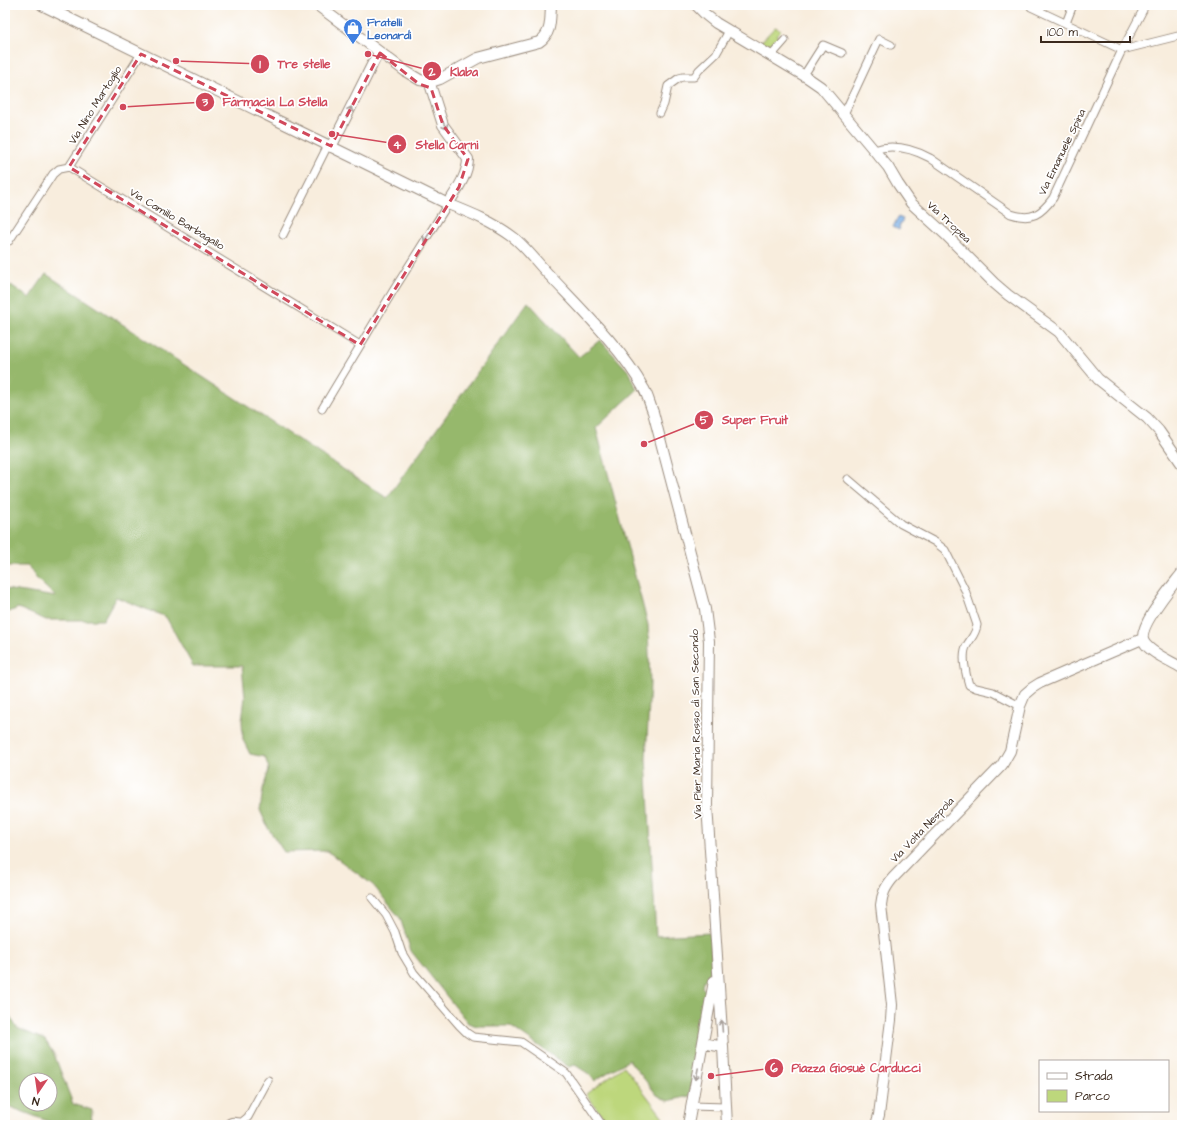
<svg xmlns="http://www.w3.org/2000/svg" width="1187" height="1130" viewBox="0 0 1187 1130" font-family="'Architects Daughter',sans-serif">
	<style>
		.green { fill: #bdd77c; stroke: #7c804d }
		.forest { fill: #96b86c; stroke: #687145; fill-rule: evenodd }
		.water { fill: #79aee6; stroke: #5a6c82 }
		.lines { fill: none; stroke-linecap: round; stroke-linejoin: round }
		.street-casing { stroke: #9a8c7e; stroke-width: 9 }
		.secondary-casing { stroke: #9a8c7e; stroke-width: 12 }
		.street { stroke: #fff; stroke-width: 7 }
		.secondary { stroke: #fff; stroke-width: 10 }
		.oneway { stroke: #a79f9a }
		.marked { fill: none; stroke: #d1495b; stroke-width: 3; stroke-dasharray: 8 5; stroke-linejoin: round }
		.labels { text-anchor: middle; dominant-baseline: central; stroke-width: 3.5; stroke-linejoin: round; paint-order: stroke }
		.shop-label { font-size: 11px; font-weight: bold; fill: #366cbe; stroke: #fff; text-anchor: start }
		.street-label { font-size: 11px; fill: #3b2a1e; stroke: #fff }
		.leader { fill: none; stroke: #d1495b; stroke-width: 1.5 }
		.callout-dot { fill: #d1495b; stroke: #fff; stroke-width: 1.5 }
		.mark-label { font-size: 12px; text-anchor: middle; font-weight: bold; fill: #fff }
		.callout-label { font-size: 12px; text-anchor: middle; font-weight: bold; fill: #d1495b; stroke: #fff; stroke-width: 3.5; stroke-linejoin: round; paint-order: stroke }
	</style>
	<rect width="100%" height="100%" fill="#fff"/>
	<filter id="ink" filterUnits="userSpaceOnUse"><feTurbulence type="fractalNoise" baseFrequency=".025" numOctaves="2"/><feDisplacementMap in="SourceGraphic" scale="8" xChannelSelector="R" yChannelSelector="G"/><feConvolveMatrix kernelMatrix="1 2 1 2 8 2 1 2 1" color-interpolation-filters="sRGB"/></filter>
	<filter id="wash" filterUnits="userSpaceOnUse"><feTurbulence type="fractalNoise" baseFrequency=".012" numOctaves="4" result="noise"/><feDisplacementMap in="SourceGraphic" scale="16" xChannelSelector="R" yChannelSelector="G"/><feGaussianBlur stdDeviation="0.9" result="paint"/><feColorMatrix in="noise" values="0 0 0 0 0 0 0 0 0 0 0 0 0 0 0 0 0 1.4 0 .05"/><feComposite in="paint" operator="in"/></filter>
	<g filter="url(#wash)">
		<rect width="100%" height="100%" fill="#f8eddd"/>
		<!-- green -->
		<path class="green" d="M 775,27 L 781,30 L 776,35 L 780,38 L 770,49 L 763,46 L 761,42 Z
			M 624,1066 L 669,1125 L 609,1125 L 586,1094 Z"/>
		<!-- forest -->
		<path class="forest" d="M 46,274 L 387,498 L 528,302 L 579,357 L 600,340 L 630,373 L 637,390 L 596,428 L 648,625 L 650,684 L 646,758 L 656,936 L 710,933 L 712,959 L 710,977 L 703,981 L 702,987 L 708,993 L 690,1096 L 668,1101 L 657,1095 L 629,1060 L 602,1076 L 595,1081 L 589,1074 L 575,1065 L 569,1067 L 510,1026 L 477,1026 L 468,1023 L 411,951 L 400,918 L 373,885 L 327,851 L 284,852 L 268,828 L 260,810 L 263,789 L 269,769 L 265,757 L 250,754 L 243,740 L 242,721 L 245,697 L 242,666 L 193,666 L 166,617 L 116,597 L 103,620 L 46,620 L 18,608 L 5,614 L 5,589 L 56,597 L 36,578 L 28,566 L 5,566 L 5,291 L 11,285 L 29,298 Z
			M 5,1008 L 17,1028 L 45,1040 L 54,1054 L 73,1104 L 92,1110 L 91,1125 L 58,1125 L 5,1105 ZM 26,1080 L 50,1080 L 50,1104 L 26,1104 Z"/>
		<!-- water -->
		<path class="water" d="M 898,217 L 903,219 L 899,227 L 900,228 L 899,230 L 893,227 Z"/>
	</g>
	<g filter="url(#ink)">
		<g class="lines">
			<defs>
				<path id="street" d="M 1032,5 L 1031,7 L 1122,50 L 1143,10
					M 1066,23 L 1073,5
					M 771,56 L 785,40
					M 804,75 L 823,45 L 842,53
					M 660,113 L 664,104 L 668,86 L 679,78 L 683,77 L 694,77 L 699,70 L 716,54 L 729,31
					M 844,114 L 879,39 L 891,45
					M 874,150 C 894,143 913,149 930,158 L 1011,214 C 1032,221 1041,214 1053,198 L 1122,50 L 1182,35
					M 69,167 L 141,54
					M 283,235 L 328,145
					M 5,242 L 9,241 L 53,174 L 59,169 L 69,167 L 360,345
					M 322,409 L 393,291 L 448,204
					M 848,479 L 901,524 L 935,542 L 945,550 L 965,590 L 977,625 C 976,634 971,638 967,645 C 961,654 966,675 969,685 L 976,688 L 993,692 L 1020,706
					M 372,898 L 386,915 L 395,932 L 402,953 L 414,973 L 459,1025 L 467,1033 L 473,1037 L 521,1042 L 566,1073 L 602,1125
					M 691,1106 L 726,1107
					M 227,1125 C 231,1119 236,1122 242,1122 L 248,1117 L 268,1080"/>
				<path id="secondary" d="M 42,5 L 448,204 C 471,213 493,222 513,237 C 526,247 539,265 551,277 C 582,310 623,350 644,389 C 648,396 650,405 653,412 L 705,609 L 709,641 L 707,805 L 723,1047 L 727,1125
					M 317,5 L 405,71 L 420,80 L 431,82 L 440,79 L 478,58 L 539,42 C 552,33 550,20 551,5
					M 696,5 L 706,15 L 716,23 L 808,78 L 821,87 L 888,167 L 898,184 L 911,203 L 945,234 L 994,283 L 1008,295 L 1059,332 L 1098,379 L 1147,418 L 1159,431 L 1182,464
					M 431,82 L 430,84 L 443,125 L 468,159 C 468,175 456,191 448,204
					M 331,147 L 375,59 L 380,53
					M 1182,573 C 1173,585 1136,628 1144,642 C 1150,653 1171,661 1182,668
					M 703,1043 L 723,1047
					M 688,1125 L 714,981
					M 876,1125 L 879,1115 L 891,1020 L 892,1005 L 881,905 C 882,894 885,888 892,879 L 1002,765 L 1010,751 L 1020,706 L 1025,694 L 1032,688 L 1040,683 L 1142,639"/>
			</defs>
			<!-- street casing -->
			<use href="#street" class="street-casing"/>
			<!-- secondary casing -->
			<use href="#secondary" class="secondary-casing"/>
			<!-- street -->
			<use href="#street" class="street"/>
			<!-- secondary -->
			<use href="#secondary" class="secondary"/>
		</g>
		<!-- one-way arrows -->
		<defs><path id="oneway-shaft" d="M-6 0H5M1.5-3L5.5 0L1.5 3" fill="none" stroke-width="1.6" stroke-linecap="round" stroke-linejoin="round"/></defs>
		<g class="oneway">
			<use href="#oneway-shaft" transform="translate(349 112) rotate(-64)"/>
			<use href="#oneway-shaft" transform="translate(444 124) rotate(63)"/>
			<use href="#oneway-shaft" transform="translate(427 237) rotate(122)"/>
			<use href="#oneway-shaft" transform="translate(722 1026) rotate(-94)"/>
			<use href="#oneway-shaft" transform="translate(697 1074) rotate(101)"/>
		</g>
	</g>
	<!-- marked area -->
	<path class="marked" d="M 380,53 L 419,84 L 431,88 L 443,125 L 468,159 L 459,187 L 360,345 L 69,167 L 141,54 L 331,146 Z"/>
	<!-- icons -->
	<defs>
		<symbol id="shop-pin" viewBox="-11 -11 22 30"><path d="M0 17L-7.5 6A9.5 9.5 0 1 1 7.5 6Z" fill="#3f7fe0" stroke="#fff"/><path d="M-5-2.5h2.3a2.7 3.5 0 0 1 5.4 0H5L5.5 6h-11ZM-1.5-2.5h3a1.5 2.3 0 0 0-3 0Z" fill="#fff"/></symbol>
	</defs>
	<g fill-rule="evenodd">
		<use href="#shop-pin" x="342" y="17" width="22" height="30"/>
	</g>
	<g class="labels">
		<!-- shop labels -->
		<g class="shop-label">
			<text x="367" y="22">Fratelli<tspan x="367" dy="13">Leonardi</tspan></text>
		</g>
		<!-- street labels -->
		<g class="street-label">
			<text transform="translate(95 105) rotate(-58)">Via Nino Martoglio</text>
			<text transform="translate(1062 152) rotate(-64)">Via Emanuele Spina</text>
			<text transform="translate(177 219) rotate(31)">Via Camillo Barbagallo</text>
			<text transform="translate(949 222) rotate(43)">Via Tropea</text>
			<text transform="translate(696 724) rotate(-91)">Via Pier Maria Rosso di San Secondo</text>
			<text transform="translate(922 830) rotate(-46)">Via Volta Nespola</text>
		</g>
	</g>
	<!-- callouts -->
	<path class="leader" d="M176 61L260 64M368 54L432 71M123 107L205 102M332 134L397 144M644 444L704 420M711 1076L774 1068"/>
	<g class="callout-dot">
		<circle cx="176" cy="61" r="4"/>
		<circle cx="368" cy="54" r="4"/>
		<circle cx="123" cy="107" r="4"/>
		<circle cx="332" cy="134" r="4"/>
		<circle cx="644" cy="444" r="4"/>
		<circle cx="711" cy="1076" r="4"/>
		<circle cx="260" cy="64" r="10"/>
		<circle cx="432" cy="71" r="10"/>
		<circle cx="205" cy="102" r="10"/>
		<circle cx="397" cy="144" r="10"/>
		<circle cx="704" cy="420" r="10"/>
		<circle cx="774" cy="1068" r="10"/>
	</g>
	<g class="mark-label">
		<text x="260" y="68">1</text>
		<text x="432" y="76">2</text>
		<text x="205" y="106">3</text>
		<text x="397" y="149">4</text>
		<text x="704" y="424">5</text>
		<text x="774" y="1072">6</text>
	</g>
	<g class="callout-label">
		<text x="304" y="68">Tre stelle</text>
		<text x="464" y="76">Klaba</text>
		<text x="275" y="106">Farmacia La Stella</text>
		<text x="447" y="149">Stella Carni</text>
		<text x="755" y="424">Super Fruit</text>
		<text x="856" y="1072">Piazza Giosuè Carducci</text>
	</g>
	<!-- margin -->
	<rect width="1187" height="1130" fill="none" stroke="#fff" stroke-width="20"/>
	<!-- legend -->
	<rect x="1039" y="1060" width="130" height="52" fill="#ffffff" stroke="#b1aaa5"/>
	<rect x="1047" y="1073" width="20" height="6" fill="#ffffff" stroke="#b1aaa5"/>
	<text x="1075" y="1080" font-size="12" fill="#3b2a1e">Strada</text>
	<rect x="1047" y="1090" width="20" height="12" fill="#bdd77c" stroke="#b1aaa5"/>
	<text x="1075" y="1100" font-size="12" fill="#3b2a1e">Parco</text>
	<!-- north arrow -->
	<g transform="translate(38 1092) rotate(193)"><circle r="19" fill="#ffffff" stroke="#b1aaa5"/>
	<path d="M0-3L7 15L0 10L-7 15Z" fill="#d1495b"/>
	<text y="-6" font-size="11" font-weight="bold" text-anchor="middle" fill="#3b2a1e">N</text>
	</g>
	<!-- scale -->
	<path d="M1041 36v6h89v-6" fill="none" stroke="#3b2a1e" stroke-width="2"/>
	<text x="1047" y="36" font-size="12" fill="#3b2a1e" stroke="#ffffff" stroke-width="3" paint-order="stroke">100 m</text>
</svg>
